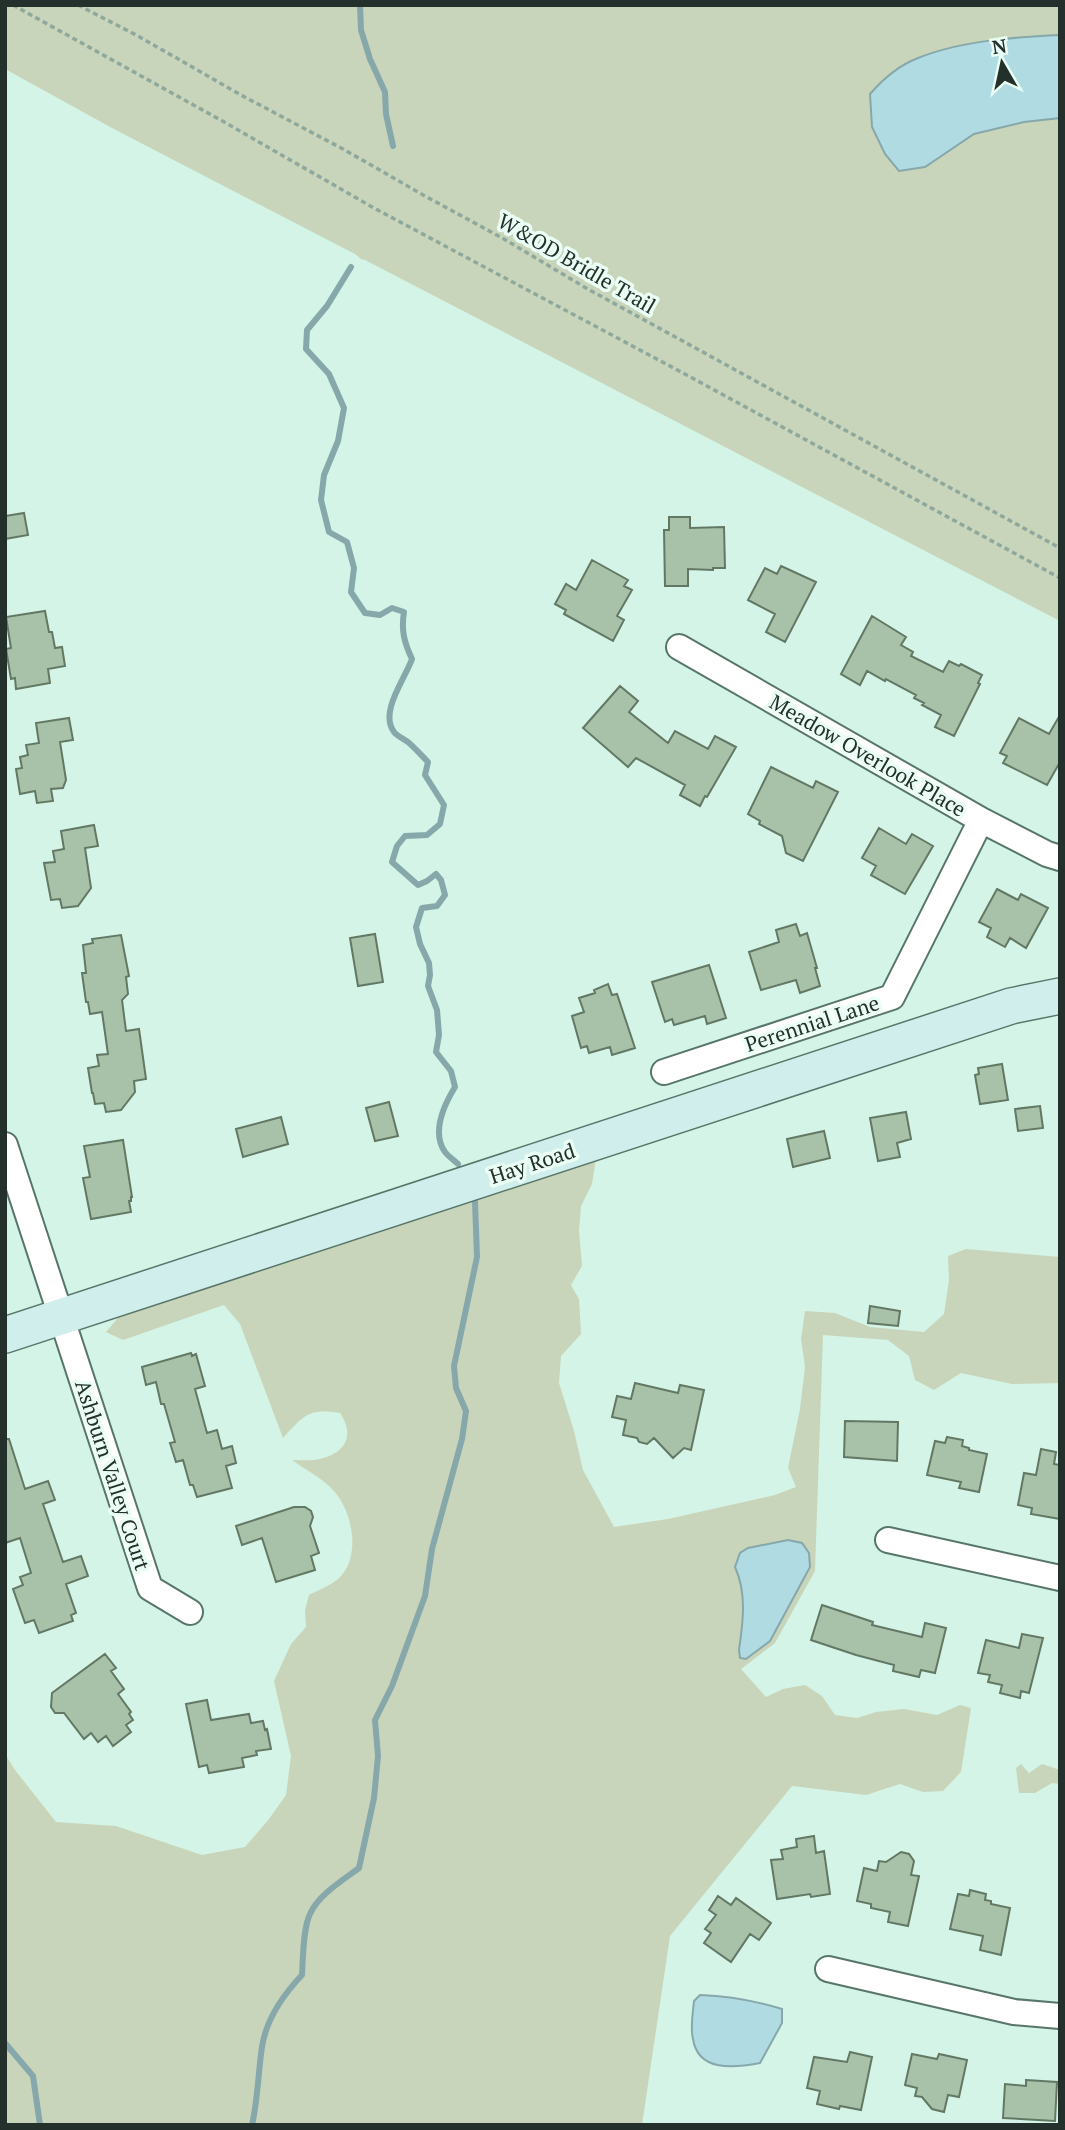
<svg xmlns="http://www.w3.org/2000/svg" width="1065" height="2130" viewBox="0 0 1065 2130" font-family="'PT Serif',serif">
	<style>
		.green { fill: #c9d5bb }
		.water { fill: #b1dbe2; stroke: #86a8ab; stroke-width: 2 }
		.lines { fill: none; stroke-linecap: round; stroke-linejoin: round }
		.stream { stroke: #86a8ab; stroke-width: 6 }
		.building { fill: #a8c2aa; stroke: #637864; stroke-width: 2 }
		.street-casing { stroke: #587569; stroke-width: 28 }
		.secondary-casing { stroke: #587569; stroke-width: 38 }
		.path { stroke: #8fa89d; stroke-width: 3.5; stroke-dasharray: 5 3.5; stroke-linecap: butt }
		.street { stroke: #fff; stroke-width: 24 }
		.secondary { stroke: #d0eeeb; stroke-width: 35 }
		.labels { text-anchor: middle; dominant-baseline: central; stroke-width: 7; stroke-linejoin: round; paint-order: stroke }
		.street-label { font-size: 21px; fill: #23302b; stroke: #eafef5 }
	</style>
	<rect width="100%" height="100%" fill="#d3f4e6"/>
	<!-- green -->
	<path class="green" d="M 5,5 L 1060,5 L 1060,35 L 1026,37 L 959,46 L 917,58 L 883,80 L 925,167 L 974,134 L 1024,122 L 1060,118 L 1060,621 L 365,260 L 361,259 L 355,254 L 112,128 L 5,69 Z
		M 597,1151 L 592,1184 L 581,1206 L 579,1230 L 582,1266 L 571,1285 L 579,1299 L 581,1334 L 561,1356 L 559,1383 L 574,1431 L 583,1470 L 614,1527 L 668,1519 L 775,1495 L 796,1487 L 788,1468 L 800,1409 L 805,1367 L 801,1339 L 805,1311 L 835,1313 L 870,1327 L 924,1332 L 944,1314 L 949,1280 L 948,1256 L 966,1249 L 1060,1257 L 1060,1383 L 1012,1384 L 961,1373 L 934,1390 L 915,1380 L 909,1356 L 888,1340 L 823,1335 L 815,1571 L 775,1643 L 741,1669 L 766,1697 L 783,1689 L 805,1685 L 822,1696 L 835,1715 L 857,1718 L 876,1712 L 904,1709 L 937,1715 L 960,1705 L 971,1708 L 961,1772 L 943,1791 L 923,1792 L 900,1784 L 866,1795 L 792,1786 L 670,1936 L 642,2125 L 5,2125 L 5,1754 L 15,1770 L 56,1822 L 116,1826 L 202,1855 L 245,1847 L 269,1819 L 286,1795 L 291,1756 L 274,1681 L 291,1644 L 306,1627 L 305,1610 L 309,1595 C 318,1590 330,1586 338,1579 C 362,1558 353,1510 332,1489 C 321,1477 304,1469 292,1460 C 301,1460 312,1461 320,1459 C 346,1453 355,1435 340,1413 C 309,1408 304,1415 283,1438 L 240,1324 L 224,1305 L 123,1340 L 106,1332 L 118,1318 Z
		M 1021,1764 L 1029,1773 L 1042,1764 L 1060,1770 L 1060,1784 L 1052,1783 L 1035,1793 L 1019,1793 L 1016,1768 Z"/>
	<!-- water -->
	<path class="water" d="M 1060,35 L 1060,118 L 1024,122 L 974,134 L 925,167 L 899,171 L 885,154 L 872,127 L 870,94 C 883,79 900,65 918,58 C 960,41 1015,37 1060,35 Z
		M 788,1540 L 802,1543 L 809,1553 L 810,1567 L 770,1641 L 746,1659 L 740,1658 L 739,1650 C 743,1622 747,1593 735,1567 L 740,1553 L 748,1548 Z
		M 700,1995 C 728,1996 756,2001 782,2009 L 782,2023 L 760,2063 C 734,2068 698,2072 693,2039 C 690,2027 693,2013 694,2001 Z"/>
	<g class="lines">
		<!-- stream -->
		<path class="stream" d="M 360,5 L 361,30 L 370,59 L 385,92 L 386,114 L 393,146
			M 351,267 L 327,306 L 307,330 L 306,349 L 329,374 L 344,408 L 338,441 L 324,475 L 321,500 L 329,532 L 347,542 L 354,568 L 351,592 L 365,613 L 380,615 L 392,608 L 404,612 C 401,630 404,642 412,659 C 405,679 379,712 394,732 C 397,736 404,739 408,742 C 415,748 421,755 428,762 L 425,775 L 444,805 L 440,824 L 427,835 L 405,836 L 397,846 L 392,862 L 418,885 L 427,881 L 436,874 L 441,880 L 445,895 L 437,906 L 422,908 L 416,927 L 420,944 L 429,963 L 430,975 L 428,986 L 437,1010 L 439,1035 L 436,1052 L 451,1071 L 455,1087 C 444,1105 431,1132 445,1152 C 449,1157 454,1160 458,1164
			M 5,2043 L 33,2076 L 40,2125
			M 252,2125 C 258,2099 258,2073 262,2047 C 266,2020 284,1994 302,1975 C 303,1959 303,1928 310,1914 C 318,1895 343,1880 359,1868 L 374,1798 L 378,1756 L 375,1720 L 392,1686 L 425,1596 L 432,1549 L 462,1439 L 466,1411 L 456,1388 L 454,1366 L 477,1257 L 475,1202"/>
	</g>
	<!-- building -->
	<path class="building" d="M 24,513 L 28,535 L 5,539 L 5,516 Z
		M 669,517 L 690,517 L 690,528 L 724,527 L 725,568 L 713,568 L 713,570 L 688,569 L 688,586 L 665,586 L 664,530 L 669,530 Z
		M 592,560 L 628,580 L 624,586 L 632,590 L 617,616 L 624,620 L 613,641 L 564,614 L 566,610 L 555,604 L 566,584 L 576,590 Z
		M 781,566 L 816,582 L 785,642 L 766,632 L 775,614 L 748,600 L 765,568 L 777,574 Z
		M 45,611 L 49,632 L 52,632 L 55,648 L 62,647 L 65,666 L 48,669 L 50,683 L 16,689 L 15,678 L 11,679 L 6,649 L 11,648 L 6,617 Z
		M 872,616 L 906,637 L 901,645 L 913,652 L 911,656 L 943,672 L 949,661 L 959,666 L 961,664 L 982,675 L 978,683 L 980,684 L 954,736 L 935,727 L 941,715 L 922,705 L 924,703 L 914,698 L 916,695 L 886,679 L 885,681 L 867,671 L 860,685 L 841,674 Z
		M 620,686 L 638,701 L 629,712 L 668,743 L 675,731 L 708,749 L 715,736 L 736,747 L 707,797 L 705,796 L 700,806 L 680,795 L 685,785 L 636,758 L 628,767 L 583,728 Z
		M 1060,715 L 1060,762 L 1047,785 L 1003,763 L 1007,756 L 1000,753 L 1019,718 L 1049,734 Z
		M 69,718 L 73,740 L 60,742 L 66,780 L 63,788 L 51,789 L 53,801 L 37,803 L 35,791 L 20,794 L 16,769 L 22,768 L 20,757 L 28,755 L 26,745 L 39,743 L 36,723 Z
		M 771,767 L 813,788 L 816,781 L 838,792 L 803,861 L 786,853 L 782,836 L 759,824 L 760,821 L 748,814 Z
		M 94,825 L 98,846 L 85,848 L 91,888 L 78,906 L 62,908 L 60,899 L 51,900 L 44,863 L 55,862 L 53,851 L 64,849 L 61,831 Z
		M 879,828 L 906,844 L 912,834 L 933,846 L 905,894 L 871,875 L 876,866 L 862,858 Z
		M 997,889 L 1018,900 L 1021,894 L 1048,908 L 1026,948 L 1010,938 L 1005,947 L 987,937 L 991,928 L 979,922 Z
		M 796,924 L 800,936 L 807,933 L 817,968 L 815,968 L 820,986 L 800,993 L 796,980 L 761,990 L 749,952 L 779,942 L 776,930 Z
		M 375,934 L 383,982 L 358,986 L 350,938 Z
		M 121,935 L 129,976 L 126,977 L 128,994 L 122,1000 L 126,1031 L 139,1029 L 146,1079 L 134,1081 L 135,1092 L 121,1110 L 106,1112 L 104,1103 L 95,1104 L 93,1093 L 92,1093 L 88,1068 L 99,1066 L 97,1055 L 108,1054 L 102,1012 L 90,1014 L 88,1002 L 86,1002 L 82,973 L 86,973 L 83,945 L 93,943 L 92,939 Z
		M 709,965 L 726,1018 L 707,1024 L 705,1016 L 674,1025 L 672,1019 L 665,1022 L 652,982 Z
		M 608,984 L 612,995 L 617,994 L 635,1048 L 612,1055 L 610,1047 L 589,1053 L 587,1046 L 581,1048 L 572,1016 L 584,1012 L 579,998 L 595,993 L 594,990 Z
		M 1002,1064 L 1008,1100 L 980,1104 L 975,1075 L 979,1074 L 978,1068 Z
		M 389,1102 L 398,1136 L 375,1141 L 366,1108 Z
		M 1040,1106 L 1043,1128 L 1018,1131 L 1015,1109 Z
		M 906,1112 L 911,1139 L 897,1143 L 900,1157 L 878,1161 L 870,1118 Z
		M 281,1117 L 288,1144 L 243,1157 L 236,1129 Z
		M 824,1131 L 830,1158 L 793,1167 L 787,1139 Z
		M 123,1140 L 132,1197 L 131,1197 L 131,1201 L 129,1201 L 131,1212 L 91,1219 L 83,1178 L 90,1177 L 84,1146 Z
		M 870,1306 L 900,1311 L 898,1326 L 868,1323 Z
		M 191,1353 L 192,1356 L 196,1354 L 205,1386 L 195,1389 L 207,1433 L 217,1430 L 222,1449 L 232,1446 L 236,1463 L 226,1466 L 232,1488 L 197,1497 L 193,1485 L 190,1485 L 183,1460 L 176,1462 L 170,1443 L 175,1442 L 164,1404 L 161,1404 L 156,1382 L 146,1385 L 142,1367 Z
		M 635,1383 L 678,1393 L 680,1385 L 704,1390 L 691,1450 L 684,1448 L 673,1458 L 654,1438 L 647,1444 L 639,1442 L 637,1438 L 623,1435 L 626,1420 L 612,1417 L 617,1396 L 631,1399 Z
		M 845,1421 L 898,1422 L 897,1461 L 844,1457 Z
		M 947,1437 L 963,1440 L 962,1446 L 969,1448 L 969,1450 L 987,1454 L 979,1492 L 959,1488 L 961,1482 L 927,1475 L 935,1441 L 945,1443 Z
		M 5,1439 L 9,1439 L 25,1489 L 48,1481 L 55,1500 L 43,1504 L 63,1562 L 81,1556 L 88,1576 L 66,1584 L 76,1613 L 71,1615 L 73,1621 L 39,1633 L 34,1620 L 25,1623 L 13,1589 L 23,1585 L 20,1577 L 31,1573 L 20,1538 L 5,1543 Z
		M 1041,1449 L 1056,1452 L 1054,1464 L 1060,1465 L 1060,1519 L 1031,1514 L 1032,1508 L 1018,1505 L 1024,1473 L 1036,1475 Z
		M 294,1507 L 305,1507 L 311,1511 L 313,1517 L 310,1526 L 319,1553 L 311,1556 L 315,1570 L 276,1582 L 262,1538 L 242,1545 L 236,1526 Z
		M 822,1605 L 873,1622 L 872,1625 L 922,1637 L 925,1623 L 946,1628 L 935,1673 L 921,1670 L 919,1677 L 893,1671 L 894,1665 L 856,1655 L 811,1640 Z
		M 1022,1634 L 1043,1638 L 1029,1693 L 1021,1691 L 1020,1698 L 1000,1693 L 1002,1685 L 988,1682 L 990,1675 L 978,1673 L 986,1640 L 1019,1648 Z
		M 105,1654 L 116,1668 L 111,1671 L 124,1689 L 118,1694 L 131,1712 L 129,1714 L 133,1720 L 126,1725 L 131,1732 L 113,1746 L 106,1736 L 98,1742 L 91,1733 L 84,1739 L 64,1713 L 55,1713 L 51,1707 L 52,1693 Z
		M 207,1700 L 211,1720 L 249,1714 L 251,1723 L 263,1721 L 265,1730 L 267,1729 L 271,1749 L 256,1751 L 257,1755 L 242,1758 L 244,1767 L 209,1773 L 207,1765 L 199,1767 L 186,1704 Z
		M 814,1836 L 816,1853 L 824,1851 L 830,1894 L 811,1897 L 810,1894 L 777,1899 L 771,1860 L 783,1859 L 781,1850 L 797,1847 L 796,1839 Z
		M 901,1852 L 909,1854 L 914,1861 L 911,1875 L 919,1876 L 908,1926 L 888,1922 L 890,1912 L 871,1908 L 871,1904 L 857,1901 L 864,1868 L 877,1871 L 879,1861 L 886,1862 Z
		M 970,1890 L 986,1894 L 985,1900 L 991,1901 L 991,1904 L 1010,1908 L 1001,1955 L 980,1950 L 983,1936 L 950,1929 L 958,1894 L 969,1896 Z
		M 718,1896 L 731,1905 L 736,1898 L 771,1923 L 759,1940 L 750,1934 L 731,1962 L 704,1943 L 711,1933 L 705,1929 L 716,1915 L 709,1910 Z
		M 850,2052 L 872,2057 L 861,2110 L 840,2106 L 839,2109 L 817,2104 L 820,2091 L 807,2088 L 814,2057 L 847,2062 Z
		M 912,2054 L 937,2059 L 939,2054 L 967,2060 L 959,2097 L 948,2095 L 944,2112 L 932,2109 L 922,2097 L 915,2096 L 917,2088 L 905,2085 Z
		M 1026,2080 L 1057,2082 L 1055,2121 L 1003,2118 L 1005,2084 L 1026,2086 Z"/>
	<g class="lines">
		<defs>
			<path id="street" d="M 679,647 L 981,820 L 1047,854 L 1060,858
				M 664,1072 L 892,997 L 981,820
				M 5,1145 L 150,1588 L 190,1612
				M 888,1540 L 1060,1578
				M 828,1969 L 1014,2012 L 1060,2016"/>
			<path id="secondary" d="M 5,1335 L 1011,1006 L 1060,996"/>
		</defs>
		<!-- street casing -->
		<use href="#street" class="street-casing"/>
		<!-- secondary casing -->
		<use href="#secondary" class="secondary-casing"/>
		<!-- path -->
		<path class="path" d="M 13,5 L 226,123 L 372,207 L 683,373 L 1060,578
			M 78,5 L 138,36 L 241,95 L 343,149 L 425,196 L 504,239 L 586,288 L 1060,548"/>
		<!-- street -->
		<use href="#street" class="street"/>
		<!-- secondary -->
		<use href="#secondary" class="secondary"/>
	</g>
	<g class="labels">
		<!-- street labels -->
		<g class="street-label">
			<text transform="translate(577 263) rotate(30)">W&amp;OD Bridle Trail</text>
			<text transform="translate(868 755) rotate(30)">Meadow Overlook Place</text>
			<text transform="translate(812 1023) rotate(-18)">Perennial Lane</text>
			<text transform="translate(532 1163) rotate(-18)">Hay Road</text>
			<text transform="translate(113 1475) rotate(72)">Ashburn Valley Court</text>
		</g>
	</g>
	<!-- border -->
	<rect width="1065" height="2130" fill="none" stroke="#23302b" stroke-width="14"/>
	<!-- north arrow -->
	<g transform="translate(1002 63) rotate(351)" stroke="#eafef5" stroke-width="5" paint-order="stroke">
	<path d="M0-5L12 26L0 18L-12 26Z" fill="#23302b"/>
	<text y="-10" font-size="19" font-weight="bold" text-anchor="middle" fill="#23302b">N</text>
	</g>
</svg>
